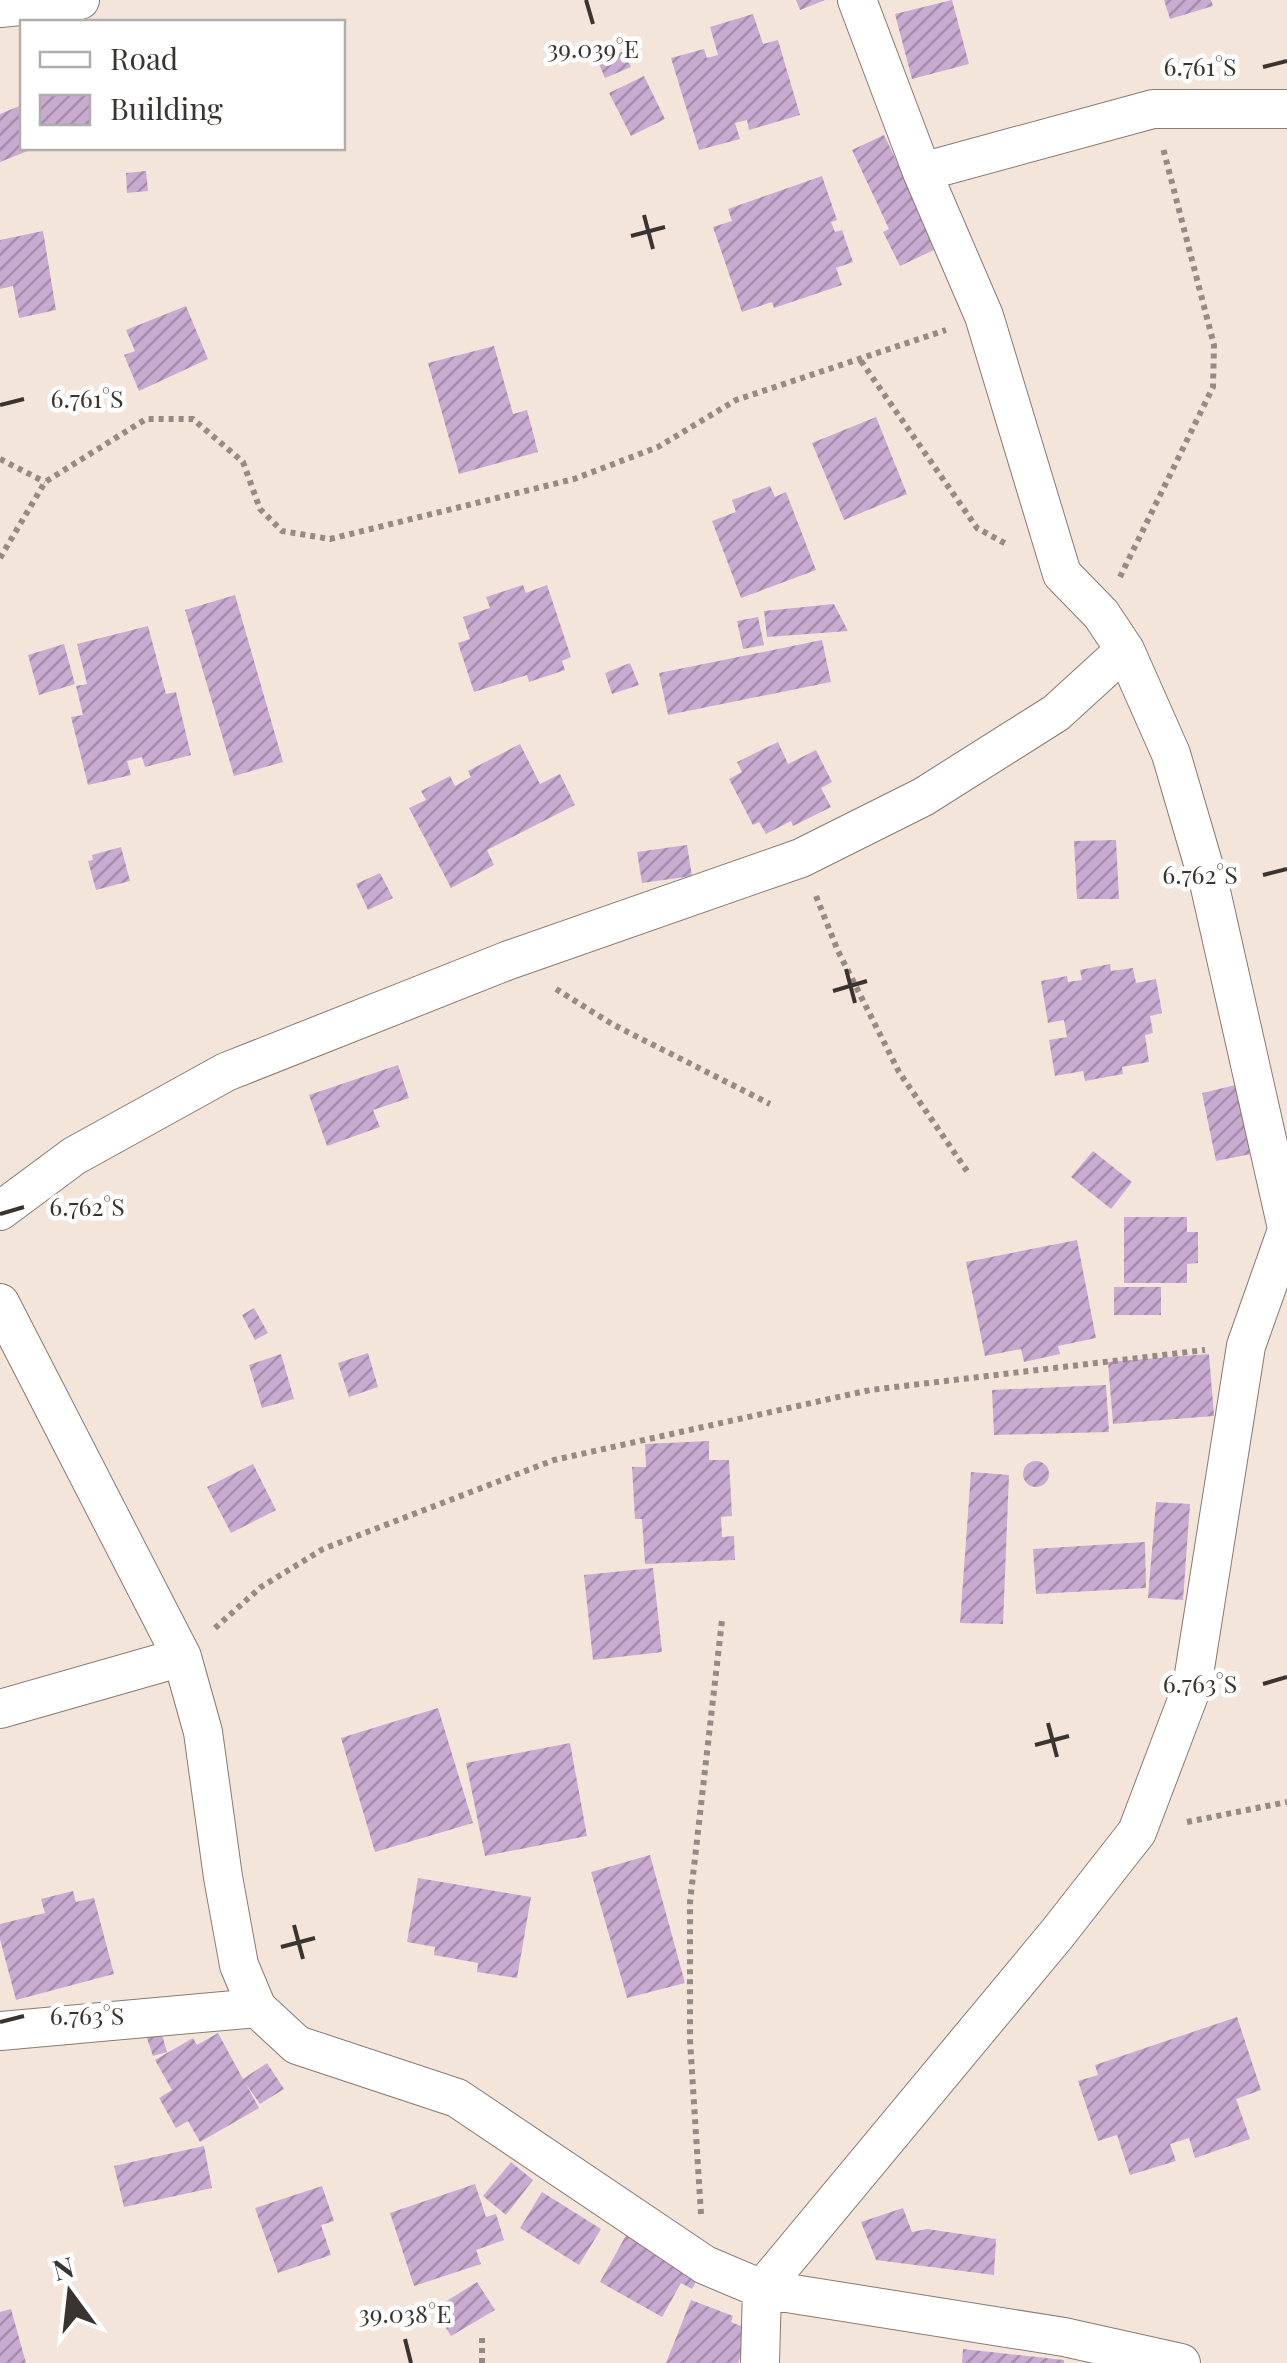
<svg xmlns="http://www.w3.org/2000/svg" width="1287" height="2363" viewBox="0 0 1287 2363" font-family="'Playfair Display',serif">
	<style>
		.building { fill: url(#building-hatch) }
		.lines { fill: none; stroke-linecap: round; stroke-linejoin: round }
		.street-casing { stroke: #887a71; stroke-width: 40 }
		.path { stroke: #968b84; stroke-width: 6; stroke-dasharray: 5 5; stroke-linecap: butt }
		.street { stroke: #fff; stroke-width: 38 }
		.ticks { fill: none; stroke: #3a3430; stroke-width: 4 }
		.ticks-label { font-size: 25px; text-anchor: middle; fill: #3a3430; stroke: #fff; stroke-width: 9; stroke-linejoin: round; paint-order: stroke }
	</style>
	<defs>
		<pattern id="building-hatch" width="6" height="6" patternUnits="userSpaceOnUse" patternTransform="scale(2.5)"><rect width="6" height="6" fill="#c9abd1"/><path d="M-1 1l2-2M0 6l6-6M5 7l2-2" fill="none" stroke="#a48caa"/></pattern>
	</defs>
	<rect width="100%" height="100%" fill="#f4e5db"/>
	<!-- building -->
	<path class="building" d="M 796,0 L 825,0 L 800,10 Z
		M 952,0 L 969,64 L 912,79 L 895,14 Z
		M 1164,0 L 1211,0 L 1213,6 L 1170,19 Z
		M 753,14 L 763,44 L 778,40 L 800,115 L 749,130 L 747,120 L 735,123 L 740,139 L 699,150 L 671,58 L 704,49 L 707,58 L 718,55 L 710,27 Z
		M 624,51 L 631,67 L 605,78 L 598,62 Z
		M 644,76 L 665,119 L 631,136 L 609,93 Z
		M 22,105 L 22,148 L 35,148 L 0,162 L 0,114 Z
		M 884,135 L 938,248 L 900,266 L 883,232 L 889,229 L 852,150 Z
		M 146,171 L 148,191 L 127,193 L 126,173 Z
		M 822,176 L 837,220 L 831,222 L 835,232 L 842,230 L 853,262 L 836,268 L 842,285 L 774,308 L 772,302 L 742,312 L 713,227 L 732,221 L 728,209 Z
		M 43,231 L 56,310 L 19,318 L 13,286 L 0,289 L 0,240 Z
		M 186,306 L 208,359 L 139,391 L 124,355 L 135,351 L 126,330 Z
		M 494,346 L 513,414 L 527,410 L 538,452 L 459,474 L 428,363 Z
		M 876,417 L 907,494 L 844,520 L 812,443 Z
		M 770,486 L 775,497 L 786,492 L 816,570 L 741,598 L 712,521 L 736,512 L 732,500 Z
		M 523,585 L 526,593 L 547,585 L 571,657 L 562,661 L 565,670 L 529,682 L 527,675 L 474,692 L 458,643 L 470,639 L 463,617 L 490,608 L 486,597 Z
		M 235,595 L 283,762 L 234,776 L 185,610 Z
		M 834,604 L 848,631 L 767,637 L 764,611 Z
		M 758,617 L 764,645 L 743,649 L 737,621 Z
		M 148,626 L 166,694 L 176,692 L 191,755 L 145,767 L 142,757 L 127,761 L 131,775 L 88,785 L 71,717 L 83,715 L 76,686 L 87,684 L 77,644 Z
		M 822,640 L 831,682 L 668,715 L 659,673 Z
		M 64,644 L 75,684 L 39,695 L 28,655 Z
		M 630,663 L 639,685 L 612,694 L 605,673 Z
		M 778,742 L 788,764 L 816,750 L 832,782 L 821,788 L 831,807 L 793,826 L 791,821 L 766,834 L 759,822 L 753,825 L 729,779 L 742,772 L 737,762 Z
		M 520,744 L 540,784 L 560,774 L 575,805 L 487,850 L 494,865 L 451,888 L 409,808 L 426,800 L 421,791 L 450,776 L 455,786 L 471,777 L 468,771 Z
		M 1116,840 L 1119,899 L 1077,899 L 1074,841 Z
		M 687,845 L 692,876 L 642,883 L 637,852 Z
		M 121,847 L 130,881 L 96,890 L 88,861 L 93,860 L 92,855 Z
		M 380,873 L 393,898 L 368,910 L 356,884 Z
		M 1110,964 L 1111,971 L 1133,968 L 1136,983 L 1156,979 L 1162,1013 L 1150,1016 L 1153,1033 L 1145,1035 L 1149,1062 L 1122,1067 L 1123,1074 L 1085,1081 L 1083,1071 L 1055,1076 L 1049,1040 L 1067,1037 L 1064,1020 L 1048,1023 L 1041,981 L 1067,976 L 1068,982 L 1082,980 L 1080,970 Z
		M 398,1065 L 409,1098 L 373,1110 L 380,1127 L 327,1146 L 309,1095 Z
		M 1236,1085 L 1251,1154 L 1216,1161 L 1202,1093 Z
		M 1093,1151 L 1132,1182 L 1111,1209 L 1071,1177 Z
		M 1124,1217 L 1187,1217 L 1187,1232 L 1198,1232 L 1198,1263 L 1187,1264 L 1187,1283 L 1124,1283 Z
		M 1077,1240 L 1096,1338 L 1058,1346 L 1060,1354 L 1024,1362 L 1021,1349 L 985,1356 L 966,1262 Z
		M 1114,1287 L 1161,1287 L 1161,1315 L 1114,1315 Z
		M 254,1308 L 268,1333 L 255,1340 L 242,1315 Z
		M 368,1353 L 378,1387 L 349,1397 L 338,1363 Z
		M 281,1354 L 294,1399 L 262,1408 L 249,1365 Z
		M 1209,1354 L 1214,1416 L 1113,1424 L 1108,1362 Z
		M 1106,1385 L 1109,1432 L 994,1435 L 992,1390 Z
		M 709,1441 L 709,1460 L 729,1460 L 732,1516 L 721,1517 L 722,1537 L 734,1536 L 735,1560 L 645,1564 L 642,1519 L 635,1519 L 632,1467 L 646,1467 L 645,1444 Z
		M1023 1474a13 13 0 1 1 26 0a13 13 0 1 1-26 0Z
		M 253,1464 L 276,1510 L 231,1533 L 207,1487 Z
		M 971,1472 L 1009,1475 L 1003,1624 L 960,1623 Z
		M 1156,1502 L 1190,1504 L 1183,1600 L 1148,1598 Z
		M 1145,1542 L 1146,1588 L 1036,1594 L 1033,1549 Z
		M 653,1568 L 662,1652 L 593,1660 L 584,1575 Z
		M 438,1708 L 473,1823 L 375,1852 L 341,1738 Z
		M 570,1743 L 587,1836 L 485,1856 L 466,1763 Z
		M 650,1855 L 685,1983 L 627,1998 L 591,1872 Z
		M 418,1878 L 531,1897 L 517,1978 L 477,1972 L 478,1963 L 434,1955 L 435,1947 L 407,1942 Z
		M 73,1891 L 76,1902 L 94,1898 L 114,1974 L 16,2000 L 0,1939 L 0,1924 L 45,1913 L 41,1899 Z
		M 1237,2017 L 1261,2090 L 1236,2099 L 1250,2139 L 1195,2158 L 1189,2138 L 1170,2144 L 1176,2161 L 1130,2175 L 1117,2135 L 1098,2141 L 1078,2081 L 1098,2075 L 1095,2065 Z
		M 158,2021 L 167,2052 L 153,2056 L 143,2026 Z
		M 218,2033 L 243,2079 L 267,2063 L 284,2089 L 260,2104 L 246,2084 L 259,2108 L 200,2142 L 188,2121 L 176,2128 L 159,2098 L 172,2090 L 155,2060 L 193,2038 L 197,2045 Z
		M 204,2146 L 212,2188 L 124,2207 L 114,2166 Z
		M 511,2162 L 533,2180 L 506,2215 L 483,2196 Z
		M 475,2184 L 486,2217 L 496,2214 L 504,2240 L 476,2250 L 481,2264 L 414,2286 L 390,2213 Z
		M 322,2186 L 334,2221 L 321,2225 L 331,2255 L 278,2273 L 255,2208 Z
		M 542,2192 L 601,2229 L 579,2265 L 520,2228 Z
		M 903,2208 L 912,2232 L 927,2229 L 996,2239 L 994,2275 L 876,2260 L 861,2222 Z
		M 629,2230 L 702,2271 L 692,2289 L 681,2283 L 662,2317 L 600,2282 Z
		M 477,2282 L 495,2310 L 451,2336 L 434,2309 Z
		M 691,2300 L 733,2316 L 731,2322 L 751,2330 L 738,2363 L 666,2363 Z
		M 11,2309 L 26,2363 L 0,2363 L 0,2312 Z
		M 963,2349 L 1064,2360 L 1064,2363 L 962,2363 Z"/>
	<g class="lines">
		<defs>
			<path id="street" d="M 857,0 L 922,172 L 984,316 L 1062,574 L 1101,614 L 1125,650 L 1171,754 L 1210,887 L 1287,1228
				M 0,8 L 80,0
				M 922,172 L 1153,109 L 1287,109
				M 0,1211 L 74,1156 L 226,1072 L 509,960 L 801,858 L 923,797 L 1056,713 L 1125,650
				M 0,1303 L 182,1657 L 203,1732 L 223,1877 L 239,1965 L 257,2008 L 297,2045 L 457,2098 L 705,2265 L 762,2289 L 1064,2337 L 1181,2363
				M 0,1709 L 182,1657
				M 0,2031 L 257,2008
				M 760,2363 L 762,2289 L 1057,1934 L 1137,1832 L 1192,1687 L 1246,1346 L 1287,1230"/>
		</defs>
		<!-- street casing -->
		<use href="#street" class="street-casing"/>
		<!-- path -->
		<path class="path" d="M 861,361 L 977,528 L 1008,545
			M 0,459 L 45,482
			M 0,558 L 45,482 L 146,419 L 193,419 L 243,462 L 260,509 L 282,531 L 330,539 L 574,479 L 658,447 L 736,400 L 946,330
			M 1120,577 L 1213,387 L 1214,345 L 1163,148
			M 816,896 L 838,951 L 899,1072 L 967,1171
			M 556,989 L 612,1024 L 770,1104
			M 215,1628 L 261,1587 L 323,1549 L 554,1460 L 870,1390 L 1205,1350
			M 1187,1822 L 1287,1802
			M 701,2214 L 690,2040 L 690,1902 L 722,1620
			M 482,2363 L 482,2334"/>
		<!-- street -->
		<use href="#street" class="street"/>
	</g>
	<!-- ticks -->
	<path class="ticks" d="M 586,0 L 593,24M 1263,67 L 1287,61M 644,215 L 653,249M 631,236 L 665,227M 0,405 L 24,399M 1263,875 L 1287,869M 846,969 L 855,1003M 833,991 L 867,981M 0,1214 L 24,1207M 1263,1684 L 1287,1677M 1048,1723 L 1057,1757M 1035,1745 L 1069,1736M 294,1925 L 303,1959M 281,1947 L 315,1938M 0,2022 L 24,2016M 405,2339 L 411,2363"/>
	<g class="ticks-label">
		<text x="593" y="58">39.039°E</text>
		<text x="1200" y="76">6.761°S</text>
		<text x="87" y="408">6.761°S</text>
		<text x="1200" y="884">6.762°S</text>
		<text x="87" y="1216">6.762°S</text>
		<text x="1200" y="1693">6.763°S</text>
		<text x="87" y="2025">6.763°S</text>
		<text x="405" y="2323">39.038°E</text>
	</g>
	<!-- legend -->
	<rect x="20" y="20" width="325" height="130" fill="#ffffff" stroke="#b0aeac" stroke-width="2.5"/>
	<rect x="40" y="52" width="50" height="15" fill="#ffffff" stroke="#b0aeac" stroke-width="2.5"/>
	<text x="110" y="70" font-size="30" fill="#3a3430">Road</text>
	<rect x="40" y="95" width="50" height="30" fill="url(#building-hatch)" stroke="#b0aeac" stroke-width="2.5"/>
	<text x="110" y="120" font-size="30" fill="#3a3430">Building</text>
	<!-- north arrow -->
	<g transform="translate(70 2293) rotate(345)" stroke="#ffffff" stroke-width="8" paint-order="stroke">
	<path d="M0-8L18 38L0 25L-18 38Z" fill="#3a3430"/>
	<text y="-15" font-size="28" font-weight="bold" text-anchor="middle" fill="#3a3430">N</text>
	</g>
</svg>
